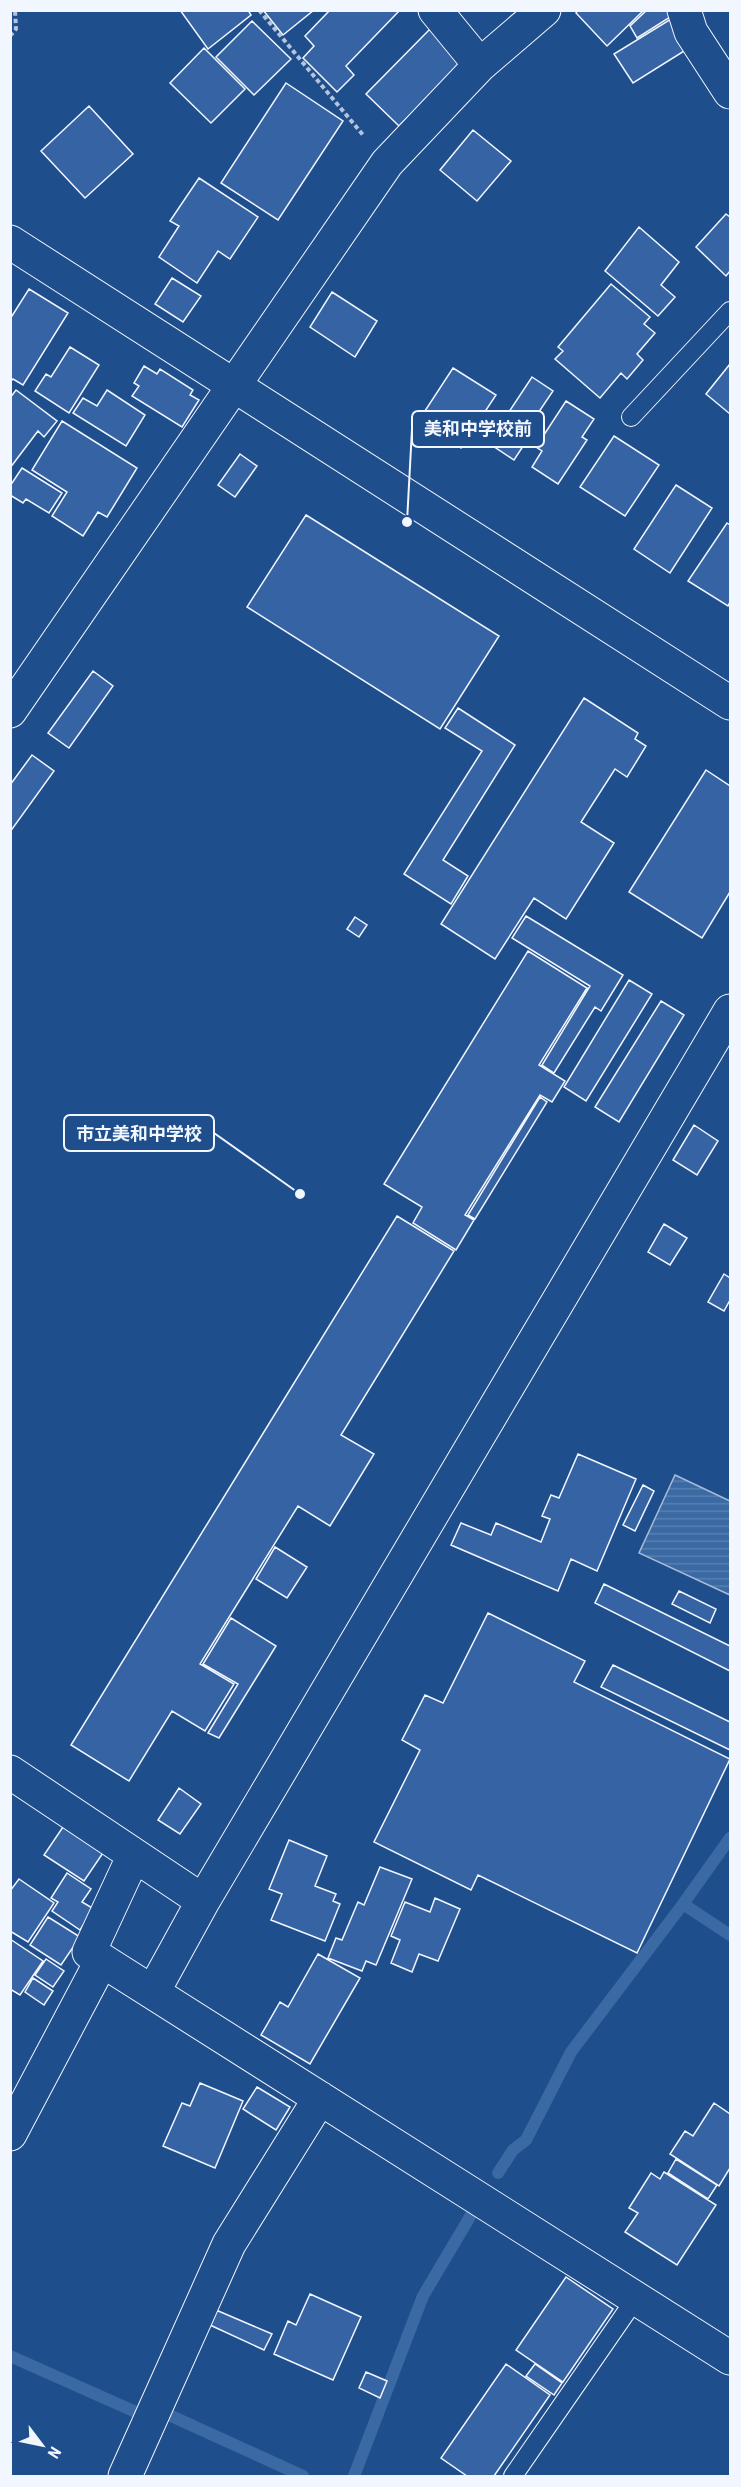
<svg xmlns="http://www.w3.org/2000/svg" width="741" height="2487" viewBox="0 0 741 2487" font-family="'Roboto Condensed','Noto Sans JP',sans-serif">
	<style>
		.water { fill: url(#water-rules); stroke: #a8bbd7; stroke-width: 1.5 }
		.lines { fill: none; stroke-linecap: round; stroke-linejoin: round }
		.stream { stroke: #3b69a3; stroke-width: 12 }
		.building { fill: #3563a3; stroke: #f2f6ff; stroke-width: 1.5 }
		.lane-casing { stroke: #f2f6ff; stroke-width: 20 }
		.street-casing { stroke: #f2f6ff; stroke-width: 35 }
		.secondary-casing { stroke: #f2f6ff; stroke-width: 35 }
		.path { stroke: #b3c4dc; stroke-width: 4; stroke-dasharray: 4.5 3; stroke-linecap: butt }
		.lane { stroke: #1f4e8c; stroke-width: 18 }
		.street { stroke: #1f4e8c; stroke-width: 33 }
		.secondary { stroke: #1f4e8c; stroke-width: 33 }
		.leader { fill: none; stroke: #f2f6ff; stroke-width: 2 }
		.callout-dot { fill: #f2f6ff; stroke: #1f4e8c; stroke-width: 2 }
		.callout { fill: #1f4e8c; stroke: #f2f6ff; stroke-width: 2 }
		.callout-label { font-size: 18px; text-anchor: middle; font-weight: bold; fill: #f2f6ff }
	</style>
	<defs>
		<pattern id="water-rules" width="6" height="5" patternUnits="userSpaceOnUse" patternTransform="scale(1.5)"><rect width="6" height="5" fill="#3b69a3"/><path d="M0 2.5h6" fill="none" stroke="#587fb1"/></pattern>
	</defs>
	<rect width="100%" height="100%" fill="#1f4e8c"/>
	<!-- water -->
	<path class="water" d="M 675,1475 L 730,1501 L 730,1595 L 639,1553 Z"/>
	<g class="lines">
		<!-- stream -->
		<path class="stream" d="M 683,1904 L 730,1935
			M 498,2173 L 513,2150 L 526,2140 L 571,2052 L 683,1904 L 730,1838
			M 10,2356 L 138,2413
			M 169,2415 L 303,2476
			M 354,2476 L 423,2296 L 471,2215"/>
	</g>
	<!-- building -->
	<path class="building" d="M 180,10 L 248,10 L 251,15 L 208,49 Z
		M 263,10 L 314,10 L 283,35 Z
		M 330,10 L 400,10 L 346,66 L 354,75 L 337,92 L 303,58 L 314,46 L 305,36 Z
		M 578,10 L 644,10 L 607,46 L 576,13 Z
		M 647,10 L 673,10 L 675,14 L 637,38 L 630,26 Z
		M 671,19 L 689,48 L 633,83 L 614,54 Z
		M 252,21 L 291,59 L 254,95 L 216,57 Z
		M 430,29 L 463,61 L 399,126 L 366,94 Z
		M 204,48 L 245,89 L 211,123 L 170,83 Z
		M 286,83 L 343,121 L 278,220 L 221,183 Z
		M 89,106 L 133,154 L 85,198 L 41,151 Z
		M 473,130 L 511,161 L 477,201 L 440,170 Z
		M 199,178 L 258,217 L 230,259 L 218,251 L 197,283 L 159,257 L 179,226 L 170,221 Z
		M 726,214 L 730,217 L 730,271 L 726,276 L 696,247 Z
		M 639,227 L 679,262 L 661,285 L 675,297 L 658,316 L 605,271 Z
		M 172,278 L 201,296 L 183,322 L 155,304 Z
		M 611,284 L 650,317 L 644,324 L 655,333 L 637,354 L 643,360 L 627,379 L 621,373 L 600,398 L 555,359 L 563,351 L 558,347 Z
		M 29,289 L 68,313 L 23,385 L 13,379 L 10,382 L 10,319 Z
		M 332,292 L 377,321 L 355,357 L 310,327 Z
		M 70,347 L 99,365 L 69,413 L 35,391 L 46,374 L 51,377 Z
		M 730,364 L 730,414 L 706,394 Z
		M 144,366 L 157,374 L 160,369 L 193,390 L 190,395 L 199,400 L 182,427 L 132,396 L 139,386 L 134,383 Z
		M 453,368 L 496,395 L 461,448 L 419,420 Z
		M 532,377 L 553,391 L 532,422 L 537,425 L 514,460 L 493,446 L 508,424 L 503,421 Z
		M 16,390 L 57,421 L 44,437 L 38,431 L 10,468 L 10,398 Z
		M 107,390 L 145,415 L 126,446 L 73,413 L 83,398 L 97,406 Z
		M 566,401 L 594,419 L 582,437 L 587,440 L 558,484 L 532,467 L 542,451 L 536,447 Z
		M 62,421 L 137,468 L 107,517 L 98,512 L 83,536 L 52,516 L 67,492 L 32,470 Z
		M 614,436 L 659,465 L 625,516 L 580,487 Z
		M 240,454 L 257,466 L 235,497 L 218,485 Z
		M 22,468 L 62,493 L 49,513 L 26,499 L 23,503 L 10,495 L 10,486 Z
		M 676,485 L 712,508 L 670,573 L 634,549 Z
		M 306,515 L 499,636 L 440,729 L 247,607 Z
		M 727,523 L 730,525 L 730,602 L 728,606 L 688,581 Z
		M 93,671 L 113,686 L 69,748 L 48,733 Z
		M 584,698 L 638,733 L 635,739 L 646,746 L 627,777 L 615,769 L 581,822 L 614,843 L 566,919 L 534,898 L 495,959 L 441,924 Z
		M 458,708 L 515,745 L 443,860 L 468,876 L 451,904 L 404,874 L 482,751 L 445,728 Z
		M 32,755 L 54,771 L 10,832 L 10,785 Z
		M 706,770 L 730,786 L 730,892 L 702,938 L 629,892 Z
		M 526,916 L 623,975 L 601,1011 L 595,1007 L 554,1073 L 542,1065 L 590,986 L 512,938 Z
		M 355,917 L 367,925 L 359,937 L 347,929 Z
		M 528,951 L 587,988 L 539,1065 L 565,1081 L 552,1102 L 540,1095 L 465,1215 L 474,1220 L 456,1250 L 413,1223 L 422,1207 L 384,1184 Z
		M 629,980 L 652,994 L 586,1101 L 564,1087 Z
		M 661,1001 L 684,1015 L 619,1122 L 595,1107 Z
		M 540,1097 L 547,1102 L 475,1219 L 468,1215 Z
		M 694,1125 L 718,1141 L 697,1175 L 673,1160 Z
		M 397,1216 L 454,1251 L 341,1435 L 374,1454 L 330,1526 L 298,1506 L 200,1664 L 234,1684 L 205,1731 L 172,1711 L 129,1781 L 71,1745 Z
		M 664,1224 L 687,1238 L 670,1265 L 648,1252 Z
		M 724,1274 L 730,1278 L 730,1300 L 724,1311 L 708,1302 Z
		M 578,1454 L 636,1479 L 597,1571 L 571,1559 L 558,1591 L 451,1545 L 461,1523 L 491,1535 L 496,1523 L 541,1542 L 550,1519 L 542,1516 L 551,1495 L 559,1498 Z
		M 643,1485 L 654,1491 L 635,1531 L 623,1525 Z
		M 275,1547 L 307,1567 L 287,1598 L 256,1579 Z
		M 604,1584 L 730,1646 L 730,1671 L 595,1603 Z
		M 679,1591 L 716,1609 L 710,1623 L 672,1604 Z
		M 488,1613 L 585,1661 L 574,1682 L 730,1759 L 637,1953 L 478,1875 L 471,1890 L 374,1842 L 420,1750 L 402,1740 L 425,1695 L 443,1703 Z
		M 231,1618 L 276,1646 L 219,1738 L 208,1733 L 238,1684 L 203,1664 Z
		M 613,1665 L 730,1722 L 730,1750 L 601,1687 Z
		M 179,1788 L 201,1804 L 180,1834 L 158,1820 Z
		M 65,1824 L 105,1850 L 84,1881 L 44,1855 Z
		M 289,1840 L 327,1856 L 315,1886 L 336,1894 L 333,1901 L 340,1904 L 325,1941 L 271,1920 L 282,1894 L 269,1889 Z
		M 380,1867 L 412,1879 L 376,1965 L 366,1961 L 362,1971 L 328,1958 L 336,1938 L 342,1940 L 358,1902 L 364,1905 Z
		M 67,1873 L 91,1889 L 82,1902 L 94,1909 L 80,1930 L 52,1911 L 58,1902 L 51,1898 Z
		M 19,1879 L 54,1903 L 28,1942 L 10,1931 L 10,1891 Z
		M 435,1898 L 460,1909 L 438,1961 L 419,1954 L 412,1972 L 391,1963 L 400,1940 L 391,1936 L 405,1902 L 430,1912 Z
		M 48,1917 L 80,1937 L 61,1965 L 30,1945 Z
		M 10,1939 L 43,1961 L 20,1995 L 10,1989 Z
		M 318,1954 L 360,1978 L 310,2064 L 261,2035 L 280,2002 L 288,2007 Z
		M 46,1959 L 64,1971 L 53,1987 L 35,1975 Z
		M 33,1978 L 53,1991 L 44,2005 L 25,1992 Z
		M 200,2083 L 243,2101 L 215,2168 L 163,2146 L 182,2103 L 190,2106 Z
		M 257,2087 L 290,2107 L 276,2130 L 243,2109 Z
		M 714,2103 L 730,2114 L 730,2168 L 719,2186 L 670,2154 L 685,2131 L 693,2136 Z
		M 676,2159 L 717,2185 L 708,2199 L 668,2173 Z
		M 664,2172 L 716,2205 L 677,2265 L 625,2232 L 638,2213 L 629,2208 L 651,2173 L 660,2179 Z
		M 566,2277 L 613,2309 L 563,2382 L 516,2350 Z
		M 310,2294 L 361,2317 L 333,2380 L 274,2354 L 288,2321 L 296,2325 Z
		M 216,2310 L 272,2334 L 264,2350 L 210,2325 Z
		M 506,2364 L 550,2395 L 494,2476 L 467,2476 L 441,2458 Z
		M 535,2364 L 562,2383 L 554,2395 L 526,2376 Z
		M 366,2372 L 387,2381 L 380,2398 L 359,2388 Z"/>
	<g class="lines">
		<defs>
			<path id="lane" d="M 631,417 L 730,311
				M 513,2476 L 636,2298"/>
			<path id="street" d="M 435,10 L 480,65
				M 684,10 L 691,32 L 730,92
				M 10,711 L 387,163 L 480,65 L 544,10
				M 10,1772 L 203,1901
				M 134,1855 L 89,1952 L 730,2358
				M 153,1992 L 203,1901 L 730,1011
				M 10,2134 L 102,1960
				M 125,2476 L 229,2244 L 320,2098"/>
			<path id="secondary" d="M 10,242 L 730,703"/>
		</defs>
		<!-- lane casing -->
		<use href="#lane" class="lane-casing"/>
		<!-- street casing -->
		<use href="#street" class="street-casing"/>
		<!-- secondary casing -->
		<use href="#secondary" class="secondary-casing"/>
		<!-- path -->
		<path class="path" d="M 259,10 L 363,135
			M 10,36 L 16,29 L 15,10"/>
		<!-- lane -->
		<use href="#lane" class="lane"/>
		<!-- street -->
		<use href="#street" class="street"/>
		<!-- secondary -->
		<use href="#secondary" class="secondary"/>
	</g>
	<!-- callouts -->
	<path class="leader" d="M407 522L412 429M300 1194L214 1133"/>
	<g class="callout-dot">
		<circle cx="407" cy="522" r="6"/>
		<circle cx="300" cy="1194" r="6"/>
	</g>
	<g class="callout">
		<rect x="412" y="411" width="132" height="36" rx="6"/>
		<rect x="64" y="1115" width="150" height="36" rx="6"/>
	</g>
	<g class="callout-label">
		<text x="478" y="435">美和中学校前</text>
		<text x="139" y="1140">市立美和中学校</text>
	</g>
	<!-- border -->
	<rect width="741" height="2487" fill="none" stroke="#f2f6ff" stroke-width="24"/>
	<!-- north arrow -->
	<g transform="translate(42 2445) rotate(122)" stroke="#1f4e8c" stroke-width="4.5" paint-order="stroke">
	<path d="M0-4.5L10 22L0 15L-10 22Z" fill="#f2f6ff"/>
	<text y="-9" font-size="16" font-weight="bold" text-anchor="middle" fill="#f2f6ff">N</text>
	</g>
</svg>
